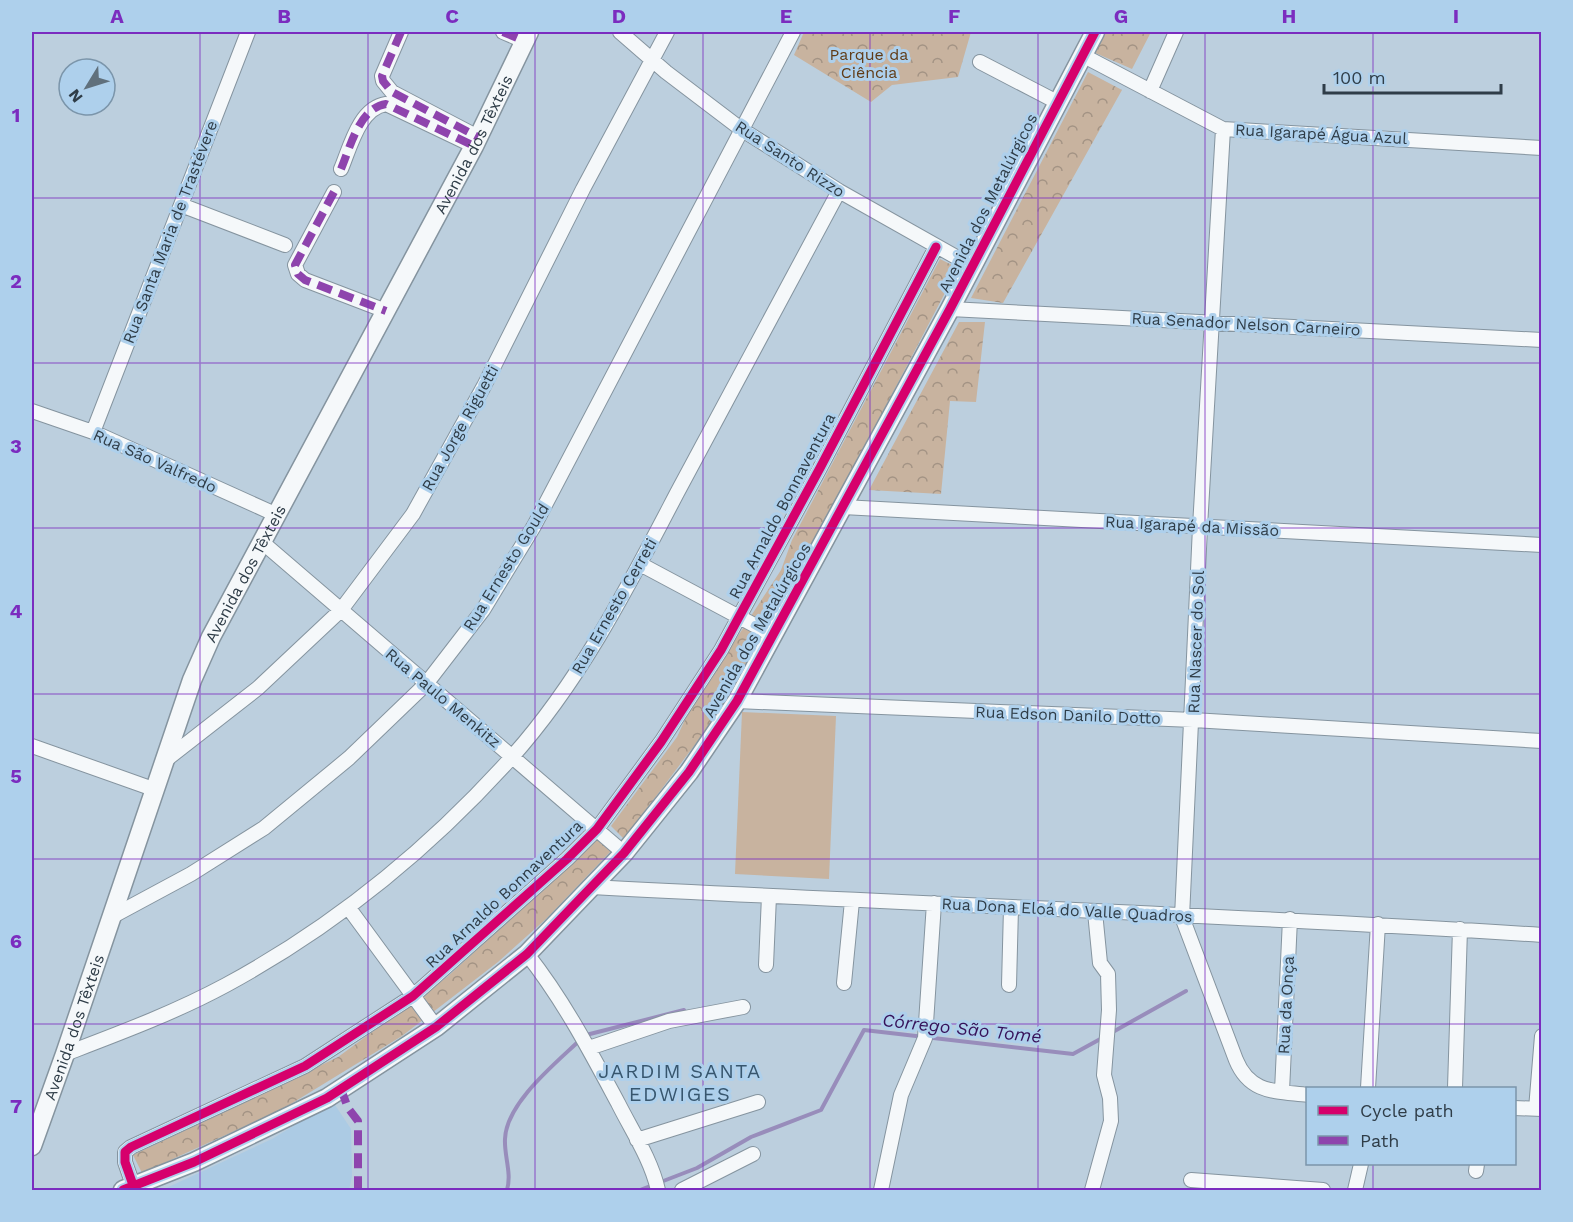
<svg xmlns="http://www.w3.org/2000/svg" width="1573" height="1222" viewBox="0 0 1573 1222" font-family="'Work Sans',sans-serif">
	<style>
		.built { fill: #accbe4 }
		.park { fill: url(#park-crowns) }
		.pitch { fill: #c8b39f }
		.lines { fill: none; stroke-linecap: round; stroke-linejoin: round }
		.stream { stroke: #988dbb; stroke-width: 4 }
		.minor-casing { stroke: #85949f; stroke-width: 16 }
		.secondary-casing { stroke: #85949f; stroke-width: 21 }
		.minor { stroke: #f5f8fa; stroke-width: 14 }
		.secondary { stroke: #f5f8fa; stroke-width: 18 }
		.quiet { stroke: #8e44ad; stroke-width: 8; stroke-dasharray: 15 8; stroke-linecap: butt }
		.cycleway-casing { stroke: #aed0ec; stroke-width: 13 }
		.cycleway { stroke: #d6006c; stroke-width: 9 }
		.grid { fill: none; stroke: #7b2cbf; stroke-width: 1.5; stroke-opacity: 0.55 }
		.labels { text-anchor: middle; dominant-baseline: central; stroke-width: 6; stroke-linejoin: round; paint-order: stroke }
		.park-label { font-size: 16px; fill: #613c17; stroke: #aed0ec }
		.street-label { font-size: 16px; fill: #2f3d48; stroke: #aed0ec }
		.water-label { font-size: 18px; font-style: italic; fill: #361159; stroke: #aed0ec }
		.quarter-label { font-size: 20px; letter-spacing: 1.5px; fill: #37566e; stroke: #aed0ec }
		.neatline { fill: none; stroke: #7b2cbf; stroke-width: 2 }
		.grid-label { font-size: 20px; text-anchor: middle; font-weight: bold; fill: #7b2cbf }
	</style>
	<defs>
		<pattern id="park-crowns" width="20" height="18" patternUnits="userSpaceOnUse" patternTransform="scale(1.5)"><rect width="20" height="18" fill="#c8b39f"/><path d="M2 6a3 3 0 1 1 6 0M12 15a3 3 0 1 1 6 0" fill="none" stroke="#a39384"/></pattern>
	</defs>
	<rect width="100%" height="100%" fill="#bccfde"/>
	<!-- built -->
	<path class="built" d="M 333,1102 L 351,1129 L 352,1176 L 349,1190 L 162,1190 L 272,1139 Z"/>
	<!-- park -->
	<path class="park" d="M 804,32 L 971,32 L 958,77 L 892,85 L 871,102 L 794,55 Z
		M 1104,32 L 1151,32 L 1132,69 L 1093,52 Z
		M 1088,72 L 1122,90 L 1003,303 L 971,298 Z
		M 940,259 L 958,268 L 843,488 L 715,718 L 624,839 L 611,826 L 677,737 L 689,711 L 781,570 L 792,540 Z
		M 959,322 L 985,322 L 976,402 L 950,401 L 941,494 L 869,490 Z
		M 598,839 L 611,851 L 546,919 L 498,962 L 402,1036 L 281,1110 L 142,1173 L 133,1155 L 338,1057 L 447,977 Z"/>
	<!-- pitch -->
	<path class="pitch" d="M 742,712 L 836,716 L 829,879 L 735,874 Z"/>
	<g class="lines">
		<!-- stream -->
		<path class="stream" d="M 1111,1033 L 1186,991
			M 586,1035 L 684,1010
			M 507,1190 C 512,1173 504,1156 505,1139 C 506,1103 556,1063 580,1040
			M 640,1190 L 697,1168 L 751,1137 L 821,1110 L 864,1030 L 1073,1054 L 1104,1037"/>
		<defs>
			<path id="minor" d="M 401,32 L 382,76 L 383,81 L 392,92 L 478,137
				M 503,32 L 524,41
				M 620,32 L 666,72 L 741,129 L 839,191 L 972,266
				M 1082,55 L 1223,129 L 1542,148
				M 980,62 L 1057,102
				M 1150,91 L 1176,32
				M 1223,129 L 1200,527 L 1182,917 L 1236,1060 C 1250,1094 1276,1091 1308,1095
				M 341,169 C 350,148 359,108 386,104 L 474,146
				M 334,192 L 295,265 L 298,274 L 305,280 L 386,311
				M 181,205 L 285,245
				M 950,309 L 1542,340
				M 32,411 L 93,432 L 277,515
				M 93,432 L 248,32
				M 843,507 L 1542,545
				M 262,542 L 624,853
				M 640,564 L 773,635
				M 737,701 L 1193,720 L 1542,741
				M 32,746 L 156,790
				M 167,759 L 258,688 L 341,610 L 413,514 L 484,386 L 583,189 L 667,32
				M 592,887 C 909,904 1225,914 1542,935
				M 348,907 L 436,1027
				M 113,916 L 191,874 L 264,828 L 349,758 L 426,684 L 483,610 L 534,526 L 793,32
				M 527,954 C 564,1001 590,1051 618,1103 C 632,1131 651,1159 658,1190
				M 766,965 L 769,896
				M 844,983 L 852,901
				M 1009,985 L 1011,908
				M 589,1048 L 669,1021 L 743,1007
				M 65,1054 C 120,1033 174,1013 226,985 C 333,927 430,848 511,758 C 581,680 629,585 677,493 C 731,393 785,292 839,191
				M 1368,1088 L 1378,924
				M 1455,1088 L 1460,929
				M 1282,1091 L 1290,919
				M 1514,1108 L 1542,1109
				M 1536,1109 L 1542,1036
				M 637,1140 L 758,1102
				M 1476,1171 L 1477,1164
				M 1191,1180 L 1323,1190
				M 133,1185 L 125,1162 L 125,1152 L 131,1147 L 305,1066 L 413,996 L 567,859 L 597,829 L 661,742 L 721,650 L 820,468 L 936,247
				M 682,1190 L 753,1154
				M 881,1190 L 901,1095 L 925,1038 L 934,903
				M 1092,1190 L 1111,1121 L 1110,1098 L 1104,1075 L 1109,1010 L 1108,974 L 1100,963 L 1095,912
				M 1355,1190 L 1361,1164"/>
			<g id="secondary">
				<path id="s1" d="M 32,1146 L 65,1054 L 192,680 L 211,637 L 474,146 L 529,32"/>
				<path d="M 123,1190 L 194,1162 L 327,1098 L 436,1027 L 527,954 L 624,853 L 689,772 L 737,701 L 950,309 L 1095,32"/>
			</g>
		</defs>
		<!-- minor casing -->
		<use href="#minor" class="minor-casing"/>
		<!-- secondary casing -->
		<use href="#secondary" class="secondary-casing"/>
		<!-- minor -->
		<use href="#minor" class="minor"/>
		<!-- secondary -->
		<use href="#secondary" class="secondary"/>
		<!-- quiet -->
		<path class="quiet" d="M 401,32 L 382,76 L 383,81 L 392,92 L 478,137
			M 503,32 L 524,41
			M 341,169 C 350,148 359,108 386,104 L 474,146
			M 334,192 L 295,265 L 298,274 L 305,280 L 386,311
			M 341,1089 L 348,1108 L 358,1121 L 358,1190"/>
		<defs>
			<path id="cycleway" d="M 133,1185 L 125,1162 L 125,1152 L 131,1147 L 305,1066 L 413,996 L 567,859 L 597,829 L 661,742 L 721,650 L 820,468 L 936,247
				M 123,1190 L 194,1162 L 327,1098 L 436,1027 L 527,954 L 624,853 L 689,772 L 737,701 L 950,309 L 1095,32"/>
		</defs>
		<!-- cycleway casing -->
		<use href="#cycleway" class="cycleway-casing"/>
		<!-- cycleway -->
		<use href="#cycleway" class="cycleway"/>
	</g>
	<!-- grid -->
	<path class="grid" d="M 200,32 L 200,1190M 368,32 L 368,1190M 535,32 L 535,1190M 703,32 L 703,1190M 870,32 L 870,1190M 1038,32 L 1038,1190M 1205,32 L 1205,1190M 1373,32 L 1373,1088M 32,198 L 1542,198M 32,363 L 1542,363M 32,528 L 1542,528M 32,694 L 1542,694M 32,859 L 1542,859M 32,1024 L 1542,1024M 1373,1164 L 1373,1190"/>
	<g class="labels">
		<!-- park labels -->
		<g class="park-label">
			<text x="869" y="54">Parque da<tspan x="869" dy="18">Ciência</tspan></text>
		</g>
		<!-- street labels -->
		<g class="street-label">
			<text transform="translate(1321 134) rotate(3)">Rua Igarapé Água Azul</text>
			<text stroke="none"><textPath href="#s1" startOffset="1098">Avenida dos Têxteis</textPath></text>
			<text transform="translate(790 159) rotate(33)">Rua Santo Rizzo</text>
			<text transform="translate(988 203) rotate(-63)">Avenida dos Metalúrgicos</text>
			<text transform="translate(170 232) rotate(-69)">Rua Santa Maria de Trastévere</text>
			<text transform="translate(1246 324) rotate(3)">Rua Senador Nelson Carneiro</text>
			<text transform="translate(460 428) rotate(-61)">Rua Jorge Riguetti</text>
			<text transform="translate(155 461) rotate(24)">Rua São Valfredo</text>
			<text transform="translate(782 506) rotate(-62)">Rua Arnaldo Bonnaventura</text>
			<text transform="translate(1192 526) rotate(3)">Rua Igarapé da Missão</text>
			<text transform="translate(506 567) rotate(-58)">Rua Ernesto Gould</text>
			<text stroke="none"><textPath href="#s1" startOffset="612">Avenida dos Têxteis</textPath></text>
			<text transform="translate(614 606) rotate(-60)">Rua Ernesto Cerreti</text>
			<text transform="translate(757 630) rotate(-60)">Avenida dos Metalúrgicos</text>
			<text transform="translate(1196 642) rotate(-88)">Rua Nascer do Sol</text>
			<text transform="translate(443 698) rotate(40)">Rua Paulo Menkitz</text>
			<text transform="translate(1068 715) rotate(2)">Rua Edson Danilo Dotto</text>
			<text transform="translate(504 894) rotate(-43)">Rua Arnaldo Bonnaventura</text>
			<text transform="translate(1067 910) rotate(3)">Rua Dona Eloá do Valle Quadros</text>
			<text transform="translate(1286 1005) rotate(-87)">Rua da Onça</text>
			<text stroke="none"><textPath href="#s1" startOffset="126">Avenida dos Têxteis</textPath></text>
		</g>
		<!-- water labels -->
		<g class="water-label">
			<text transform="translate(962 1028) rotate(6)">Córrego São Tomé</text>
		</g>
		<!-- quarter labels -->
		<g class="quarter-label">
			<text x="680" y="1071">JARDIM SANTA<tspan x="680" dy="23">EDWIGES</tspan></text>
		</g>
	</g>
	<!-- border -->
	<rect width="1573" height="1222" fill="none" stroke="#aed0ec" stroke-width="66"/>
	<!-- legend -->
	<rect x="1306" y="1087" width="210" height="78" fill="#aed0ec" stroke="#7b95aa" stroke-width="1.5"/>
	<rect x="1318" y="1106" width="30" height="9" fill="#d6006c" stroke="#7b95aa" stroke-width="1.5"/>
	<text x="1360" y="1117" font-size="18" fill="#2f3d48">Cycle path</text>
	<rect x="1318" y="1136" width="30" height="9" fill="#8e44ad" stroke="#7b95aa" stroke-width="1.5"/>
	<text x="1360" y="1147" font-size="18" fill="#2f3d48">Path</text>
	<!-- north arrow -->
	<g transform="translate(87 87) rotate(232)"><circle r="28" fill="#aed0ec" stroke="#7b95aa" stroke-width="1.5"/>
	<path d="M0-4.5L10 22L0 15L-10 22Z" fill="#60707c"/>
	<text y="-9" font-size="16" font-weight="bold" text-anchor="middle" fill="#2f3d48">N</text>
	</g>
	<!-- scale -->
	<path d="M1324 84v9h177v-9" fill="none" stroke="#2f3d48" stroke-width="3"/>
	<text x="1333" y="84" font-size="18" fill="#2f3d48" stroke="#aed0ec" stroke-width="4.5" paint-order="stroke">100 m</text>
	<rect x="33" y="33" width="1507" height="1156" class="neatline"/>
	<g class="grid-label">
		<text x="117" y="23">A</text>
		<text x="284" y="23">B</text>
		<text x="452" y="23">C</text>
		<text x="619" y="23">D</text>
		<text x="786" y="23">E</text>
		<text x="954" y="23">F</text>
		<text x="1121" y="23">G</text>
		<text x="1289" y="23">H</text>
		<text x="1456" y="23">I</text>
		<text x="16" y="122">1</text>
		<text x="16" y="288">2</text>
		<text x="16" y="453">3</text>
		<text x="16" y="618">4</text>
		<text x="16" y="783">5</text>
		<text x="16" y="948">6</text>
		<text x="16" y="1113">7</text>
	</g>
</svg>
